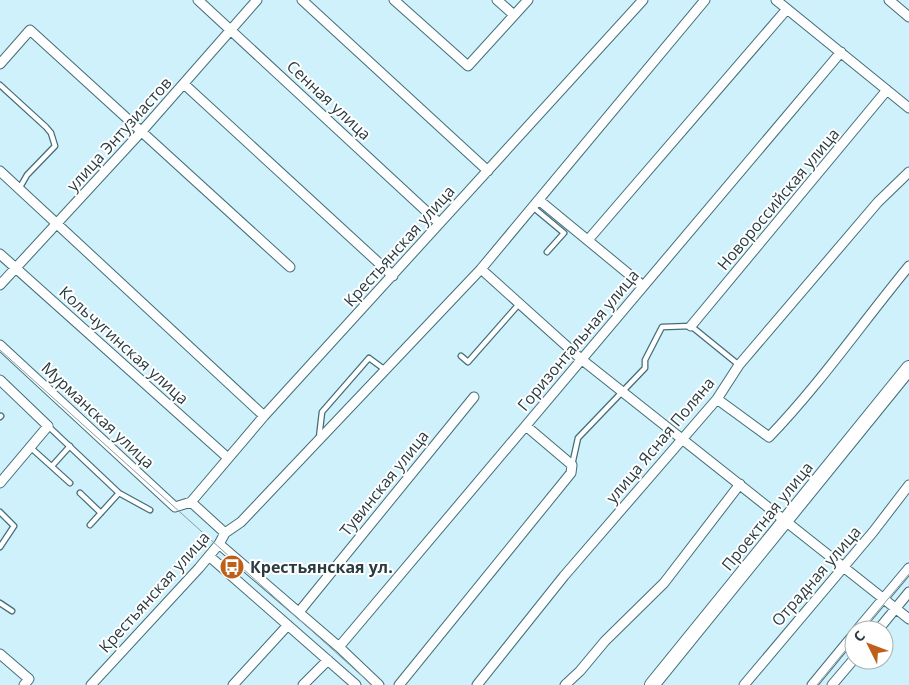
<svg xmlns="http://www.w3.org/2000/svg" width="909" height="685" viewBox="0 0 909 685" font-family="'Open Sans',sans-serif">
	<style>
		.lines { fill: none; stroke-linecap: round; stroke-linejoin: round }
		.lane-casing { stroke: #446d78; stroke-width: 7 }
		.street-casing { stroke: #446d78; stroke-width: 11 }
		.secondary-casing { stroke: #446d78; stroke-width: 16 }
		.lane { stroke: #fff; stroke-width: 4.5 }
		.street { stroke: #fff; stroke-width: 9 }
		.secondary { stroke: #fff; stroke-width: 14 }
		.tram { stroke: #839ea5; stroke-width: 1 }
		.labels { text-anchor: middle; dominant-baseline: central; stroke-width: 4; stroke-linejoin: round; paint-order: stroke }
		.street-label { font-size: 16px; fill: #2a3c40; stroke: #fff }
		.poi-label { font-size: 16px; font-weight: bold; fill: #2a3c40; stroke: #fff; text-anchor: start }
	</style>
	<rect width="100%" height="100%" fill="#cef1fb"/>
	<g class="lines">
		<defs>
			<path id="lane" d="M 0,85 L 46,127 L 51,133 L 55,146 L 27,175 L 19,189
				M 534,208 L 564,233 L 547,252
				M 461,356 L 468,362 L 519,304
				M 0,417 L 1,416
				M 48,426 L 119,493 L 150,510
				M 319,438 L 322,412 L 369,358 L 384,369
				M 30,447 L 70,483
				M 572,465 L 578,438 L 645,368 L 645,360 L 662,327 L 691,326 L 739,365
				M 52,466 L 70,446
				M 80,493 L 101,513
				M 0,512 L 14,526 L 0,547
				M 90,525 L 119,493
				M 0,603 L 12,611"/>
			<path id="street" d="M 198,0 L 439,223
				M 302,0 L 488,171
				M 394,0 L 468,66 L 528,0
				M 497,0 L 514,15
				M 776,0 L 909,108
				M 889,0 L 909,17
				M 0,64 L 30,30 L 290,267
				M 184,84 L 393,276
				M 0,171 L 264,416
				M 540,201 L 642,285
				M 588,240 L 787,9
				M 0,254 L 228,458
				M 481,269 L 581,359 L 909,619
				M 0,285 L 142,131 L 257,0
				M 691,326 L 887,90
				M 0,345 L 175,507 L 191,502 L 264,416 L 643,0
				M 0,380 L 48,426 L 0,483
				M 717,399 L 769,437 C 820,384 862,323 909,266
				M 191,502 L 225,533
				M 219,544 L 339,647 L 379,685
				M 209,556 L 356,685
				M 299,612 L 474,397
				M 857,630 L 909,568
				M 878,630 L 909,592
				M 339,647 L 841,52
				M 0,654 L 29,679 L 24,685
				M 91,685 L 199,568 L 219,544 L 225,533 L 241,522 L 481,269 L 705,0
				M 233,685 L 288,625
				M 303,685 L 328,660
				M 399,685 L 571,473 L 572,465 L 526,426
				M 477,685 L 564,576 L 717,399 L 739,365 L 878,202 L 909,172
				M 565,685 L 580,671 L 605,641 L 664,583 L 740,484
				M 744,685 L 873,532 L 909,485
				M 812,685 L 854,634
				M 832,685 L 854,659"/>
			<path id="secondary" d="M 652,685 L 909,368"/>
		</defs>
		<!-- lane casing -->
		<use href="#lane" class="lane-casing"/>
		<!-- street casing -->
		<use href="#street" class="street-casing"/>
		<!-- secondary casing -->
		<use href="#secondary" class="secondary-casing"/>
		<!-- lane -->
		<use href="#lane" class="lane"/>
		<!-- street -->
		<use href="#street" class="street"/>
		<!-- secondary -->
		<use href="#secondary" class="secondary"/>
		<!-- tram -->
		<path class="tram" d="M 0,350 L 372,685
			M 862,630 L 909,574
			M 817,685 L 854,640"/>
	</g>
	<!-- icons -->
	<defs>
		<symbol id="bus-disc" viewBox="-11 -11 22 22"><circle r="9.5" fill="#be5f1a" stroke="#fff"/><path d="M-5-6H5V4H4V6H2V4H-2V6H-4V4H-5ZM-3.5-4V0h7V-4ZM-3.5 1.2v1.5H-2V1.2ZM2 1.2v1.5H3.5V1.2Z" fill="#fff"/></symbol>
	</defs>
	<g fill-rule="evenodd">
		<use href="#bus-disc" x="218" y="553" width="28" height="28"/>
	</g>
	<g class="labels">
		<!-- street labels -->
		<g class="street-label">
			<text transform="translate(329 100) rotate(43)">Сенная улица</text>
			<text transform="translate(119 134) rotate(-48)">улица Энтузиастов</text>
			<text transform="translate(778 199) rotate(-50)">Новороссийская улица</text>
			<text transform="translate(399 246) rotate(-48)">Крестьянская улица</text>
			<text transform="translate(578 340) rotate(-50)">Горизонтальная улица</text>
			<text transform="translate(124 345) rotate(42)">Кольчугинская улица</text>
			<text transform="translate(98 415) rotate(43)">Мурманская улица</text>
			<text transform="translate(660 440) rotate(-50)">улица Ясная Поляна</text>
			<text transform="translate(384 483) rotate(-51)">Тувинская улица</text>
			<text transform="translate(767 516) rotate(-51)">Проектная улица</text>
			<text transform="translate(816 576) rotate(-49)">Отрадная улица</text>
			<text transform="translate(154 592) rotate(-48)">Крестьянская улица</text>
		</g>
		<!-- poi labels -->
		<g class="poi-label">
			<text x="250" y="567">Крестьянская ул.</text>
		</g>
	</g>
	<!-- north arrow -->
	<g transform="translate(869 645) rotate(312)"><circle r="24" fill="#ffffff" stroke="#aab1b3"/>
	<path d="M0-4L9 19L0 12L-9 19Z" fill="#be5f1a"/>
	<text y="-8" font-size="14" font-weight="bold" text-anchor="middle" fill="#2a3c40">С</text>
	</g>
</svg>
